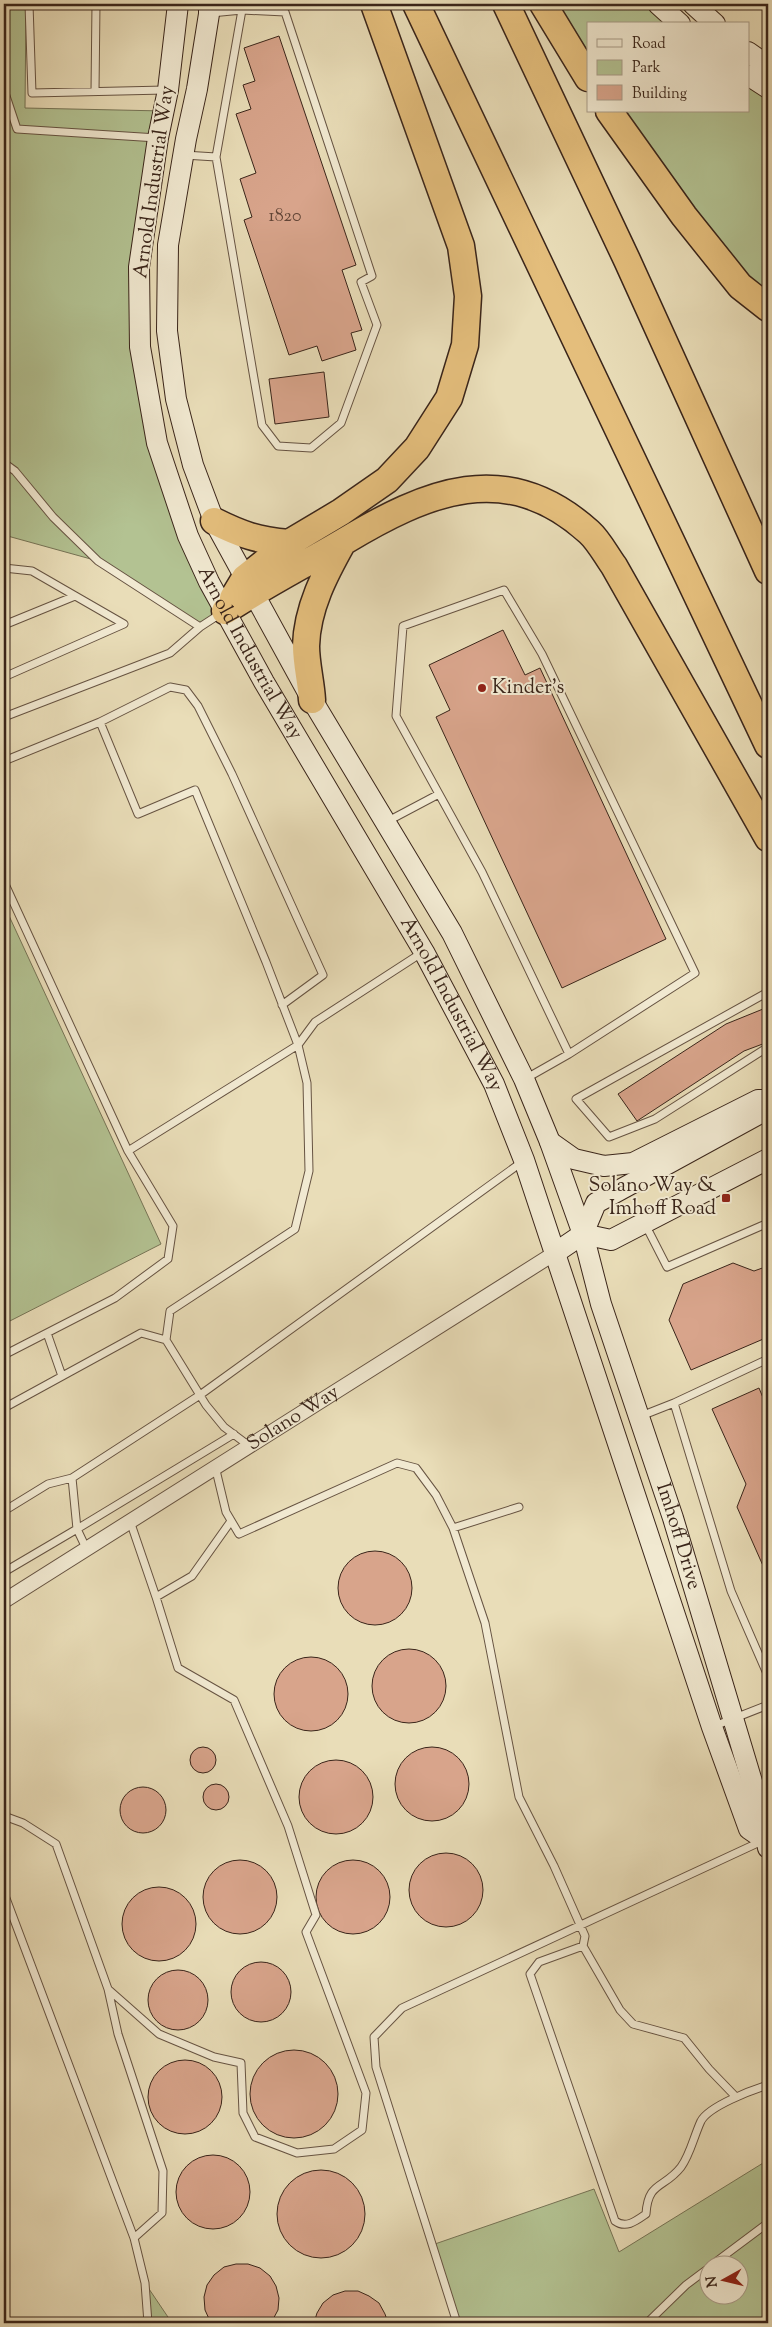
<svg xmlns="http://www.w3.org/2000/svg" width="772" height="2327" viewBox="0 0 772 2327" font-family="'Sorts Mill Goudy',serif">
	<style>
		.green { fill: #b3c292; stroke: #767456; fill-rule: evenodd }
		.building { fill: #d8a48b; stroke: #3a251a }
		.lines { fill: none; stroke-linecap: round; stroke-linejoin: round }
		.lane-casing { stroke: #665342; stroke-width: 9 }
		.street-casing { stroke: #665342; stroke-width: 16 }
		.secondary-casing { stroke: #3a251a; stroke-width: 22 }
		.highway-casing { stroke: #3a251a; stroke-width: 29 }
		.lane { stroke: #f1e9d1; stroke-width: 7 }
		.street { stroke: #f1e9d1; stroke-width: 14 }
		.secondary { stroke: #f1e9d1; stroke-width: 20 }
		.highway { stroke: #e4be7c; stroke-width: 26 }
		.poi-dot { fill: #8f2418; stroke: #f1e9d1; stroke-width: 2 }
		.labels { text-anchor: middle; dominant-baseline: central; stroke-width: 4; stroke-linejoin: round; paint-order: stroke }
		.number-label { font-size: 18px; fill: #624536 }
		.street-label { font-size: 20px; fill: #3a251a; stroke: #f1e9d1 }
		.poi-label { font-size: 20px; fill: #3a251a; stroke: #f1e9d1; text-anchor: start }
	</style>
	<rect width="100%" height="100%" fill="#e9ddb8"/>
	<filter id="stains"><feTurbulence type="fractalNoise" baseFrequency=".004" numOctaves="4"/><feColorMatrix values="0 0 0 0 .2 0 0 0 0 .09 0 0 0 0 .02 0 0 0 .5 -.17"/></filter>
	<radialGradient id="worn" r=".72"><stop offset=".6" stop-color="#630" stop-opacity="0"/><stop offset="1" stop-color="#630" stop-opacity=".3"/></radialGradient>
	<!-- green -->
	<path class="green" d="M 4,4 L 26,4 L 25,108 L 164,111 L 139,267 L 157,443 L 225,611 L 200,627 L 98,561 L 4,535 Z
		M 543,4 L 658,4 L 680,24 L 588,24 L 588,78 Z
		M 748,75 L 768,88 L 768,308 L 609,111 L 748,111 Z
		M 4,905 L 161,1244 L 4,1324 Z
		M 768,2160 L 768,2323 L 457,2323 L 432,2245 L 594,2189 L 619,2252 ZM 710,2264 L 740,2264 L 740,2294 L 710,2294 Z
		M 145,2283 L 172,2323 L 148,2323 Z"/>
	<!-- building -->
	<path class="building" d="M 279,36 L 356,265 L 342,270 L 362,330 L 351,333 L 356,350 L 322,361 L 317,346 L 289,355 L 244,220 L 252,217 L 240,179 L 256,173 L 236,114 L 251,109 L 243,85 L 255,81 L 244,48 Z
		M 324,372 L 329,417 L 275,424 L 269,379 Z
		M 503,630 L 525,675 L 540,668 L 666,939 L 562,988 L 436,717 L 450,710 L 429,665 Z
		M 768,1007 L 768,1042 L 744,1051 L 637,1121 L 618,1094 L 726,1024 Z
		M 733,1263 L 754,1271 L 768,1266 L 768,1337 L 691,1370 L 669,1320 L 683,1284 Z
		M 759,1388 L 768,1410 L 768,1577 L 737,1507 L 746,1484 L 712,1409 Z
		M338 1588a37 37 0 1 1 74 0a37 37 0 1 1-74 0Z
		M372 1686a37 37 0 1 1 74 0a37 37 0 1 1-74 0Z
		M274 1694a37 37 0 1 1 74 0a37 37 0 1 1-74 0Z
		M395 1784a37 37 0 1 1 74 0a37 37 0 1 1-74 0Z
		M190 1760a13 13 0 1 1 26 0a13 13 0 1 1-26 0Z
		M299 1797a37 37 0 1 1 74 0a37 37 0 1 1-74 0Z
		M203 1797a13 13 0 1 1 26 0a13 13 0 1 1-26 0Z
		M120 1810a23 23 0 1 1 46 0a23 23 0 1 1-46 0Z
		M409 1890a37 37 0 1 1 74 0a37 37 0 1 1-74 0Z
		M316 1897a37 37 0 1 1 74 0a37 37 0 1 1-74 0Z
		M203 1897a37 37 0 1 1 74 0a37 37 0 1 1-74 0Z
		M122 1924a37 37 0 1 1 74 0a37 37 0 1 1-74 0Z
		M231 1992a30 30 0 1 1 60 0a30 30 0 1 1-60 0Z
		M148 2000a30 30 0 1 1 60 0a30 30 0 1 1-60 0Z
		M250 2094a44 44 0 1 1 88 0a44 44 0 1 1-88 0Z
		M148 2097a37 37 0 1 1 74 0a37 37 0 1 1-74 0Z
		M176 2192a37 37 0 1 1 74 0a37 37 0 1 1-74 0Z
		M277 2214a44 44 0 1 1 88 0a44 44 0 1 1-88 0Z
		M 236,2264 L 248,2264 L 260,2268 L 270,2276 L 276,2286 L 279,2298 L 278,2310 L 271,2323 L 212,2323 L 210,2321 L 205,2310 L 204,2297 L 207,2285 L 214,2275 L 224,2267 Z
		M 345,2291 L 358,2291 L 369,2296 L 379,2303 L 385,2314 L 388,2323 L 314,2323 L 317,2313 L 323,2303 L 333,2295 Z"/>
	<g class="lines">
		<defs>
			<path id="lane" d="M 29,4 L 32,93 L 165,90
				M 4,90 L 17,129 L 157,138
				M 95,91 L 96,4
				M 184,155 L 216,157 L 262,425 L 278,446 L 311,448 L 341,423 L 377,325 L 361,282 L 372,276 L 285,12 L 242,10 L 211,13
				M 216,157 L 242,10
				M 4,463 L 15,471 L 53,517 L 98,561 L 200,627
				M 4,568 L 32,571 L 124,624 L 4,677
				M 4,625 L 75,596
				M 4,717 L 170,653 L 200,627 L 220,614
				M 100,722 L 170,687 L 186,690 L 198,706 L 232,774 L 323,975 L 282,1005
				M 4,761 L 100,722 L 138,814 L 195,790 L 266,962 L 298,1045 L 128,1151
				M 388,821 L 439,794
				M 4,882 L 128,1151 L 173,1226 L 168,1259 L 115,1298 L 4,1355
				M 768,992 L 576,1099 L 609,1137 L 655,1119 L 768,1047
				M 525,1079 L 569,1054 L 482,872 L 396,716 L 403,626 L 504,590 L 542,654 L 695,973 L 569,1054
				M 645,1224 L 667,1267 L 768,1223
				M 47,1333 L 62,1376
				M 674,1403 L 731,1591 L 768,1676
				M 4,1408 L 141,1333 L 166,1340
				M 641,1416 L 674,1403 L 768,1359
				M 248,1445 L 224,1427 L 206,1405 L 166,1340 L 170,1311 L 295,1229 L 309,1171 L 307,1083 L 298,1045 L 315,1022 L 423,952
				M 215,1466 L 226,1512 L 239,1534 L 397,1463 L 416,1468 L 436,1495 L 453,1528 L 519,1507
				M 4,1511 L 48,1484 L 72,1478
				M 130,1521 L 156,1597 L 192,1576 L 231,1521
				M 453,1528 L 485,1623 L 519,1797 L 554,1866 L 585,1936 L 583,1946 L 539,1962 L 530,1974 L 615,2221 C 626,2229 636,2221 646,2214 C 648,2181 664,2189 681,2167 C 690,2155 694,2136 701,2121 C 709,2106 752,2090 768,2085
				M 86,1548 L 77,1529 L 234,1434
				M 4,1572 L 77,1529 L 72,1478 L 200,1395 L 522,1162
				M 712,1727 L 768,1705
				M 4,1816 L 23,1823 L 56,1844 L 108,1989 L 118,2034 L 163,2171 L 162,2213 L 134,2238
				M 4,1893 L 134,2238 L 145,2283 L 148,2323
				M 583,1946 L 620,2010 L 633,2024 L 684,2038 L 709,2069 L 736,2097
				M 108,1989 L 159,2034 L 214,2057 L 241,2063 L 243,2113 L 255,2137 L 297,2153 L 334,2149 L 362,2130 L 366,2093 L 306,1932 L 316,1915 L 288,1826 L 234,1700 L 178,1668 L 156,1597
				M 713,2264 L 768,2223
				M 457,2323 L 376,2067 L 374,2037 L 402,2008 L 762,1841
				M 647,2323 L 686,2285 L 710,2267"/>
			<g id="street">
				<path id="s1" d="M 4,1601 L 555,1253"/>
			</g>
			<g id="secondary">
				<path id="s2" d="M 178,4 L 168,90 L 158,138 L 139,267 L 140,347 L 157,443 L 188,536 L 209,582 L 264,682 L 424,952 L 494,1084 L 524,1160 L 712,1727 L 749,1829 L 765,1840"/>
				<path id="s3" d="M 209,4 L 209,14 L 197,89 L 186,139 L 168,245 L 167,331 L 176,399 L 193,465 L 214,521 L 312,700 L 452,933 L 524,1079 L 550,1142 L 583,1234 L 601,1304 L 673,1518 L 762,1815 L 768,1848"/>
				<path d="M 658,4 L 680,24"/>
				<path d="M 693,4 L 715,24"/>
				<path d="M 748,52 L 768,66"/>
				<path d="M 748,75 L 768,88"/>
				<path d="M 550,1142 L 574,1159 L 604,1166 L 633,1163 L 758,1100 L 768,1100"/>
				<path d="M 583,1234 L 611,1240 L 768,1159"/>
				<path d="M 555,1253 L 583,1234 L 596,1203 L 768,1109"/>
			</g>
			<path id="highway" d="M 416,4 L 768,745
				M 506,4 L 627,260 L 768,571
				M 543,4 L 588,78
				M 609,111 L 684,216 L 740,286 L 768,308
				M 214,521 C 242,535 257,540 289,543
				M 233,598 L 245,578 L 289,543 L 341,512 L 387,480 L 417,448 L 449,398 L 465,345 L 468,296 L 461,246 L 374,4
				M 225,611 C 263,586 304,565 343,542 C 426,492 506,457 589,532 C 599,541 606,555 614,566 L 768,838
				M 312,700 C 311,682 306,664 306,646 C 307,608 325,574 343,542"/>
		</defs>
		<!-- lane casing -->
		<use href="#lane" class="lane-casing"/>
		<!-- street casing -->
		<use href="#street" class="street-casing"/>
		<!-- secondary casing -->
		<use href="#secondary" class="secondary-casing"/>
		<!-- highway casing -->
		<use href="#highway" class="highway-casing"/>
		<!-- lane -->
		<use href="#lane" class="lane"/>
		<!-- street -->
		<use href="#street" class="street"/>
		<!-- secondary -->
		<use href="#secondary" class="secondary"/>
		<!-- highway -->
		<use href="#highway" class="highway"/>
	</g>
	<!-- markers -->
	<g class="poi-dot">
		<circle cx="482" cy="688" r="5"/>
		<rect x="721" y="1193" width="10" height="10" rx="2.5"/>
	</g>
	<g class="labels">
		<!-- number labels -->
		<g class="number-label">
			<text x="285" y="217">1820</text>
		</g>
		<!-- street labels -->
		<g class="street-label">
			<text transform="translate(155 182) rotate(-82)">Arnold Industrial Way</text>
			<text stroke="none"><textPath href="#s2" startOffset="674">Arnold Industrial Way</textPath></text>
			<text stroke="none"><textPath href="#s2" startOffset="1079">Arnold Industrial Way</textPath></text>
			<text stroke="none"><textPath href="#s1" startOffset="342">Solano Way</textPath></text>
			<text stroke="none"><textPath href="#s3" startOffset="1649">Imhoff Drive</textPath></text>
		</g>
		<!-- poi labels -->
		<g class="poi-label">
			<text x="492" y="688">Kinder's</text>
			<text x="716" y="1186" text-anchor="end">Solano Way &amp;<tspan x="716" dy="23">Imhoff Road</tspan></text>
		</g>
	</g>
	<!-- margin -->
	<rect width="772" height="2327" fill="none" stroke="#e9ddb8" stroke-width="20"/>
	<rect x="5" y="5" width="762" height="2317" fill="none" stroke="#3a251a" stroke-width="2.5"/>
	<rect x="10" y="10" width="752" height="2307" fill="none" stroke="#3a251a"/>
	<!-- legend -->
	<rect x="587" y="22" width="162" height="90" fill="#f1e9d1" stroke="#a89b88"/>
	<rect x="597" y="39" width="25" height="8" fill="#f1e9d1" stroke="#a89b88"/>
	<text x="632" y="48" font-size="15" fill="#3a251a">Road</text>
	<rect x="597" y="60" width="25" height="15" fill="#b3c292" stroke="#a89b88"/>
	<text x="632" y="72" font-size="15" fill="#3a251a">Park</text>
	<rect x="597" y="85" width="25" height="15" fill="#d8a48b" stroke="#a89b88"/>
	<text x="632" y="98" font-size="15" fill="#3a251a">Building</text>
	<!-- north arrow -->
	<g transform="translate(724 2280) rotate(262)"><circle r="24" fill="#f1e9d1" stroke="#a89b88"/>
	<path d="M0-4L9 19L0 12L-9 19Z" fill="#8f2418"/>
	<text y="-8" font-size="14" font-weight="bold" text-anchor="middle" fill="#3a251a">N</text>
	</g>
	<rect width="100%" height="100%" filter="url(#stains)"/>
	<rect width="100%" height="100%" fill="url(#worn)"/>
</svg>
